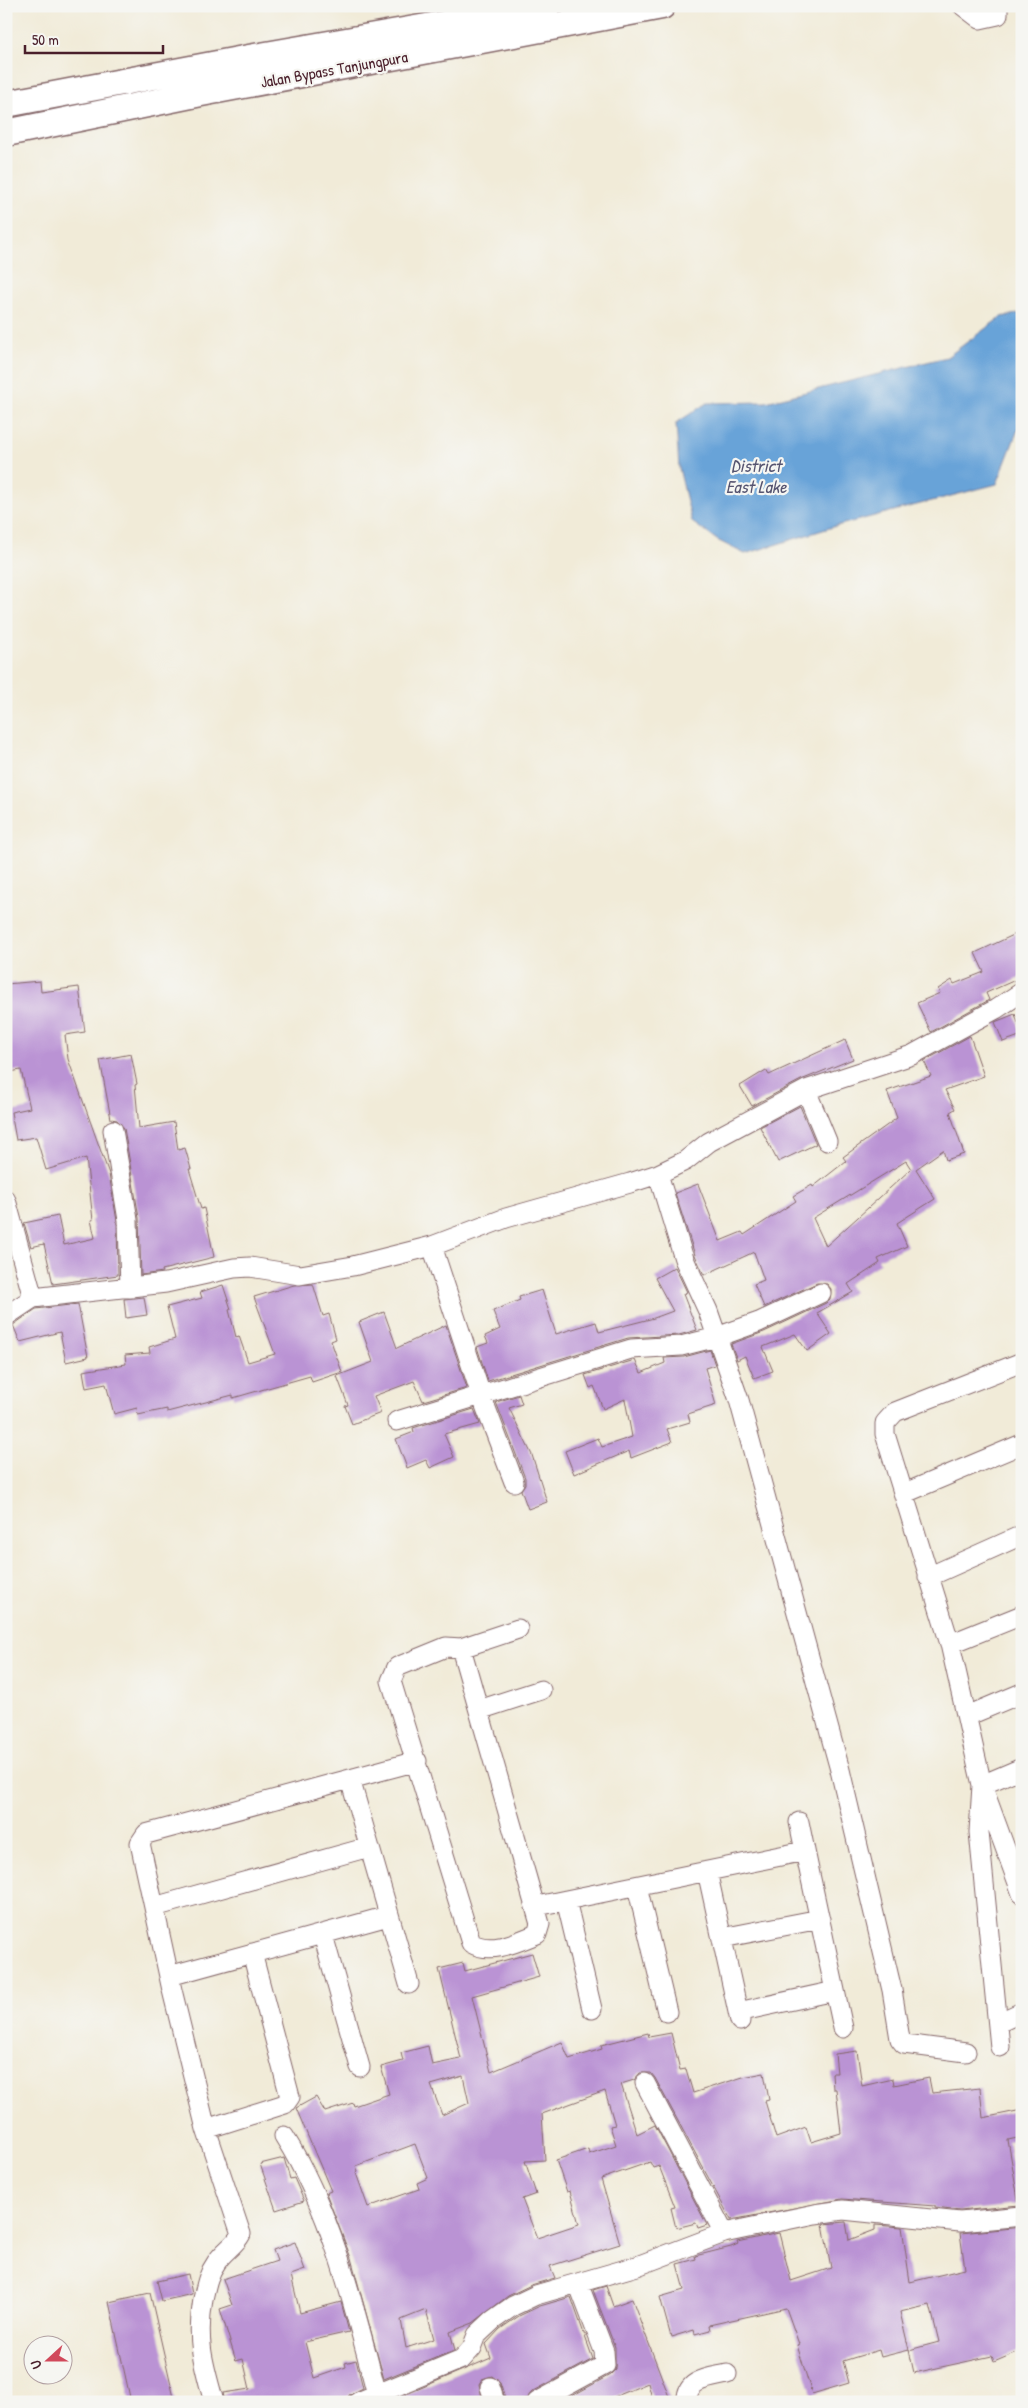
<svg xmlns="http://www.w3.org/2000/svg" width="1028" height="2408" viewBox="0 0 1028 2408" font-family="'Patrick Hand',sans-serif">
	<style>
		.water { fill: #67a3d8; stroke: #586182 }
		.building { fill: #ba93d4; fill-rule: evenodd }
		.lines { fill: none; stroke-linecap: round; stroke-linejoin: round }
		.minor-casing { stroke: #846668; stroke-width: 21 }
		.highway-casing { stroke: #846668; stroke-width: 29 }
		.minor { stroke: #fff; stroke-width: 19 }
		.highway { stroke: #fff; stroke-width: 26 }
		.labels { text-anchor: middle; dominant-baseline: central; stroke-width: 4.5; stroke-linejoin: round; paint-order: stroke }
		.street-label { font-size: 16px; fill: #4a1f2b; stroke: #f6f6f2 }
		.water-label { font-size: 18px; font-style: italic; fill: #565470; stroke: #f6f6f2 }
	</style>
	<rect width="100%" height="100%" fill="#f6f6f2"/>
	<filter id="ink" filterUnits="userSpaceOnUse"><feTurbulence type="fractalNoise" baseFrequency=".02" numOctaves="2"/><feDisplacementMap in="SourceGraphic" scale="10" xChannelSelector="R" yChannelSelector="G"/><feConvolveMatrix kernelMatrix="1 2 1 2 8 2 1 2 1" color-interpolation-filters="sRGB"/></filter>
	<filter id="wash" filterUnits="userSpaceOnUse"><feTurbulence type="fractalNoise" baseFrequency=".0096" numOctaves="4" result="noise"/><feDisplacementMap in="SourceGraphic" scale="20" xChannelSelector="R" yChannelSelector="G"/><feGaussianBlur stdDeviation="1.12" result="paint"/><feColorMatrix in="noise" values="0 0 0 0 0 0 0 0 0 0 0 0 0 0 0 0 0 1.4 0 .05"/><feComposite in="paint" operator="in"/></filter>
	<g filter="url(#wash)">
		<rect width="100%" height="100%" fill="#f1ebd8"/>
		<!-- water -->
		<path class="water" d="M 1022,313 L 1022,419 L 997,484 L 836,526 L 745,554 L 717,540 L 692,522 L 679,468 L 676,423 L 707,403 L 766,402 L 947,357 L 1001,317 Z"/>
		<g id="blocks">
			<!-- building -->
			<path class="building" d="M 1022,931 L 1022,977 L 986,993 L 989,1000 L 931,1032 L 917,1003 L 940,993 L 938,989 L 952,980 L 954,984 L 984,972 L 975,953 Z
				M 40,981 L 41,992 L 79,987 L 85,1032 L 65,1035 L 68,1059 L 109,1174 L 117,1221 L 118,1275 L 53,1284 L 44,1244 L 31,1247 L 24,1223 L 58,1216 L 64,1245 L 95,1238 L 91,1220 L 93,1220 L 86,1158 L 46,1170 L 36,1137 L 16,1140 L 11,1112 L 30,1108 L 21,1070 L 10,1072 L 6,1055 L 6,984 Z
				M 1015,1014 L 1022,1035 L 1003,1042 L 995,1022 Z
				M 970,1036 L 984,1076 L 945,1090 L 955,1109 L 950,1112 L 964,1154 L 946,1160 L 943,1150 L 916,1169 L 935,1199 L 897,1223 L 907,1246 L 878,1259 L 880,1263 L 848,1284 L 853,1292 L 817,1313 L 831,1334 L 807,1351 L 795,1334 L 763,1347 L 773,1371 L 754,1378 L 745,1356 L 737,1360 L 731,1344 L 764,1332 L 826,1303 L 830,1299 L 831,1289 L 827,1284 L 817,1283 L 764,1307 L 754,1284 L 764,1280 L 754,1252 L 704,1275 L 695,1255 L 675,1193 L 698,1184 L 720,1241 L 742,1232 L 744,1235 L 796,1201 L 793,1196 L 812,1185 L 813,1187 L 846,1161 L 843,1157 L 897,1118 L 887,1091 L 931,1076 L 924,1061 ZM 906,1161 L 911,1169 L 826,1246 L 813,1218 Z
				M 845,1040 L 853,1059 L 801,1080 L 752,1106 L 740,1086 L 766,1070 L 769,1075 Z
				M 131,1054 L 137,1084 L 135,1085 L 139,1128 L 174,1122 L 178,1150 L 185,1148 L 191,1169 L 189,1169 L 201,1209 L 204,1208 L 214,1257 L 162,1270 L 163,1272 L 141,1275 L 139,1218 L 124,1128 L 117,1120 L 111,1119 L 100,1060 Z
				M 800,1106 L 816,1144 L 778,1162 L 760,1127 Z
				M 675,1267 L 687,1292 L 683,1294 L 697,1330 L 679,1335 L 628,1338 L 488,1381 L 477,1347 L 488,1343 L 485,1336 L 500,1329 L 493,1311 L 520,1300 L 519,1297 L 542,1290 L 556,1334 L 596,1322 L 599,1332 L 654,1318 L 673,1311 L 655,1278 Z
				M 313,1284 L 323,1316 L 329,1314 L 336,1339 L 331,1341 L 342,1372 L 312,1382 L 310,1376 L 233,1398 L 233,1395 L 167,1412 L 167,1409 L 138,1415 L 137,1408 L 114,1414 L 106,1384 L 86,1388 L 83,1371 L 126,1364 L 125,1355 L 150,1353 L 149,1347 L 175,1339 L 167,1307 L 202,1298 L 200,1292 L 223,1285 L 231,1309 L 229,1310 L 236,1337 L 239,1336 L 248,1362 L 275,1354 L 254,1297 L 294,1285 Z
				M 144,1297 L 147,1315 L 126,1318 L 124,1299 Z
				M 78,1304 L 88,1357 L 66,1362 L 60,1332 L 20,1342 L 13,1325 L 36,1309 Z
				M 384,1312 L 397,1348 L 446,1325 L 467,1388 L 423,1401 L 414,1381 L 374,1396 L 381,1413 L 352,1424 L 345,1406 L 348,1405 L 337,1376 L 373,1362 L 359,1322 Z
				M 710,1350 L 715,1365 L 705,1368 L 716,1405 L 688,1414 L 690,1422 L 667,1429 L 672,1442 L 631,1458 L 629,1451 L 574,1474 L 565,1451 L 598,1438 L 602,1447 L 632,1437 L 625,1399 L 603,1409 L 594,1386 L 590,1388 L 585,1375 L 635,1360 L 641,1373 L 665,1363 L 664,1358 L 684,1357 Z
				M 519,1395 L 522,1404 L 509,1408 L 532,1455 L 547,1502 L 528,1509 L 521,1490 L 525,1484 L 525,1478 L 496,1402 Z
				M 474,1409 L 480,1424 L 444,1434 L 454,1457 L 430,1468 L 426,1460 L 407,1468 L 396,1439 L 414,1432 L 413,1428 Z
				M 532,1953 L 539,1977 L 472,1996 L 491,2072 L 562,2042 L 569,2059 L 602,2049 L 601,2045 L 648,2033 L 649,2037 L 671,2033 L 680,2070 L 686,2069 L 693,2093 L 743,2077 L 764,2073 L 769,2100 L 765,2101 L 776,2138 L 806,2127 L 811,2142 L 841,2133 L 836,2089 L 833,2089 L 832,2073 L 837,2073 L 835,2054 L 857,2051 L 862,2086 L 893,2079 L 894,2085 L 929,2078 L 932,2093 L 980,2088 L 983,2118 L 1022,2110 L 1022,2137 L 1008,2140 L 1019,2205 L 960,2211 L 935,2208 L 935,2206 L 842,2199 L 731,2220 L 655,2078 L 651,2073 L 640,2073 L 634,2080 L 621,2084 L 637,2134 L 655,2125 L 707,2225 L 698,2228 L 696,2223 L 676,2228 L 671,2208 L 675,2207 L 659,2166 L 653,2168 L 650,2162 L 601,2179 L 620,2244 L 550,2266 L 555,2278 L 531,2285 L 508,2296 L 473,2323 L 450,2332 L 455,2350 L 384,2379 L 351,2258 L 326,2193 L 331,2191 L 296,2108 L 316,2097 L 325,2112 L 353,2103 L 354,2106 L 389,2094 L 381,2067 L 403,2061 L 401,2053 L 428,2046 L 432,2065 L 461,2059 L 439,1969 L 463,1963 L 465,1971 ZM 463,2076 L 469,2103 L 442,2115 L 431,2085 ZM 605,2091 L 615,2125 L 610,2126 L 616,2145 L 589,2154 L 588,2149 L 556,2160 L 567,2192 L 570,2191 L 579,2224 L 537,2238 L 522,2199 L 536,2194 L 525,2161 L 545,2160 L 542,2114 ZM 415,2144 L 428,2178 L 417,2183 L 419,2189 L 368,2207 L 356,2173 L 358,2171 L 356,2166 ZM 426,2310 L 434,2339 L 406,2348 L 401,2320 Z
				M 284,2158 L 290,2179 L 294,2178 L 304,2201 L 276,2210 L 260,2164 Z
				M 846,2222 L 849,2240 L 875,2230 L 875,2225 L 902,2227 L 910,2282 L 965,2269 L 960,2233 L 1022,2227 L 1022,2350 L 994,2362 L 992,2356 L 914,2373 L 909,2350 L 881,2357 L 879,2350 L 843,2361 L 849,2383 L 812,2394 L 797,2345 L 799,2344 L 786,2308 L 709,2325 L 710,2330 L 695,2334 L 694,2330 L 671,2337 L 660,2297 L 684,2290 L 677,2264 L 696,2259 L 695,2256 L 731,2247 L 738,2244 L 737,2242 L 779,2233 L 791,2281 L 831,2268 L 823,2224 ZM 930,2305 L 939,2342 L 909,2350 L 900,2312 Z
				M 295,2242 L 305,2270 L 291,2275 L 300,2313 L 341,2302 L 349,2332 L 305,2342 L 314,2378 L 346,2367 L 345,2363 L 356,2360 L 363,2388 L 349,2395 L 347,2402 L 225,2402 L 223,2393 L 250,2389 L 243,2359 L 236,2361 L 220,2309 L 232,2305 L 223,2279 L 277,2261 L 273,2250 Z
				M 188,2274 L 192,2294 L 162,2301 L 157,2281 Z
				M 606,2286 L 613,2306 L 632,2299 L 671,2402 L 653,2402 L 648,2383 L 614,2397 L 616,2402 L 561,2402 L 610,2375 L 615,2370 L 615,2347 L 593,2290 Z
				M 150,2293 L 175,2402 L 131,2402 L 109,2302 Z
				M 571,2297 L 593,2359 L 532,2392 L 527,2398 L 517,2402 L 506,2402 L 500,2383 L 492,2376 L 482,2379 L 479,2384 L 483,2402 L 388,2402 L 491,2358 L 486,2344 L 500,2329 L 519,2316 L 540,2306 Z"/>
		</g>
	</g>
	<g filter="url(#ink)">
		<use href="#blocks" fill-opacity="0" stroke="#846668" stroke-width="1"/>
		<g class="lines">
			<defs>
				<path id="minor" d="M 963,6 L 980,19 L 998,15 L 998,6
					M 806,1090 L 827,1141
					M 113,1130 L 128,1220 L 130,1288
					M 658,1174 L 684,1259 L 708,1311 L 739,1400 L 840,1770 L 892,1990 L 900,2039 L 904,2044 L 966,2052
					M 6,1200 L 33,1298
					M 432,1246 L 481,1395 L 514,1482
					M 6,1316 L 33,1298 L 166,1283 L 234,1268 L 250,1267 L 300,1275 L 353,1266 L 432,1246 L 506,1218 L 630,1183 L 658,1174 L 685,1161 L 709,1142 L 806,1090 L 912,1055 L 996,1009 L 1022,992
					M 1022,1362 L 895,1412 L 885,1423 L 885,1434 L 950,1644 L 982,1785 L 1022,1894
					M 397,1421 L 631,1349 L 681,1346 L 717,1337 L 759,1322 L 821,1293
					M 905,1493 L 1022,1444
					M 928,1577 L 1022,1535
					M 950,1644 L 1022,1615
					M 446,1647 L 461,1648 L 540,1924 L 537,1934 C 517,1942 491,1955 471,1943 L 391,1681 L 397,1667 Z
					M 461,1648 L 518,1629
					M 479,1710 L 541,1690
					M 967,1716 L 1022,1693
					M 350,1779 L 409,1984
					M 799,1822 L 805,1851
					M 707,1871 L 740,2021
					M 637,1886 L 667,2012
					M 566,1900 L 592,2009
					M 537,1906 L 805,1851 L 843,2028
					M 154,1907 L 369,1847
					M 323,1935 L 360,2067
					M 722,1938 L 820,1919
					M 169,1976 L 388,1916
					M 738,2012 L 835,1991
					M 998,2023 L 1022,2012
					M 1000,2047 L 979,1832 L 982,1785 L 1022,1768
					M 645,2083 L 724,2233
					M 206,2129 L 285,2104 L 290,2097 L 252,1953
					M 284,2136 C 332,2212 355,2309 377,2395
					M 490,2387 L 495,2402
					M 214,2402 C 203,2363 196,2340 203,2299 C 206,2286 208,2274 216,2263 C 223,2251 235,2246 241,2234 L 206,2129 L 172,1990 L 140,1843 L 146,1834 L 417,1761
					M 358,2402 L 462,2359 L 472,2348 L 477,2335 L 493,2320 L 513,2306 L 536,2295 L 637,2266 L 724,2233 L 815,2214 L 843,2210 L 960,2222 L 1022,2216
					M 537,2402 L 605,2365 L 604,2351 L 578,2283
					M 687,2402 C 685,2379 710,2378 727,2374"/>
				<path id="highway" d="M 6,104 L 249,58 L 547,6
					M 6,133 L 201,93 L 662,6"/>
			</defs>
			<!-- minor casing -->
			<use href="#minor" class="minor-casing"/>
			<!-- highway casing -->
			<use href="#highway" class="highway-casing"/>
			<!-- minor -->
			<use href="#minor" class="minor"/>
			<!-- highway -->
			<use href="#highway" class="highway"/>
		</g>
	</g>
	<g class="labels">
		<!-- street labels -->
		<g class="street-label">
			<text transform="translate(334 69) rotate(-10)">Jalan Bypass Tanjungpura</text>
		</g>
		<!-- water labels -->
		<g class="water-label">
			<text x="756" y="465">District<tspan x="756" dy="21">East Lake</tspan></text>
		</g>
	</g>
	<!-- margin -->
	<rect width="1028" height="2408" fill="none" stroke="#f6f6f2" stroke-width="25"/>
	<!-- north arrow -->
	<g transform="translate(48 2360) rotate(249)"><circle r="24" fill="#f6f6f2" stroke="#b1a0a2"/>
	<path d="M0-4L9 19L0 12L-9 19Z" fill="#d1495b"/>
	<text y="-8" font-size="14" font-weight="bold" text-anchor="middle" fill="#4a1f2b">U</text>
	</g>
	<!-- scale -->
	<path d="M25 45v8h138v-8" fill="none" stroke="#4a1f2b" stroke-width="2.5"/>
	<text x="32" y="45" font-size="15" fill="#4a1f2b" stroke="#f6f6f2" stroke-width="4" paint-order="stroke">50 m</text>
</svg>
